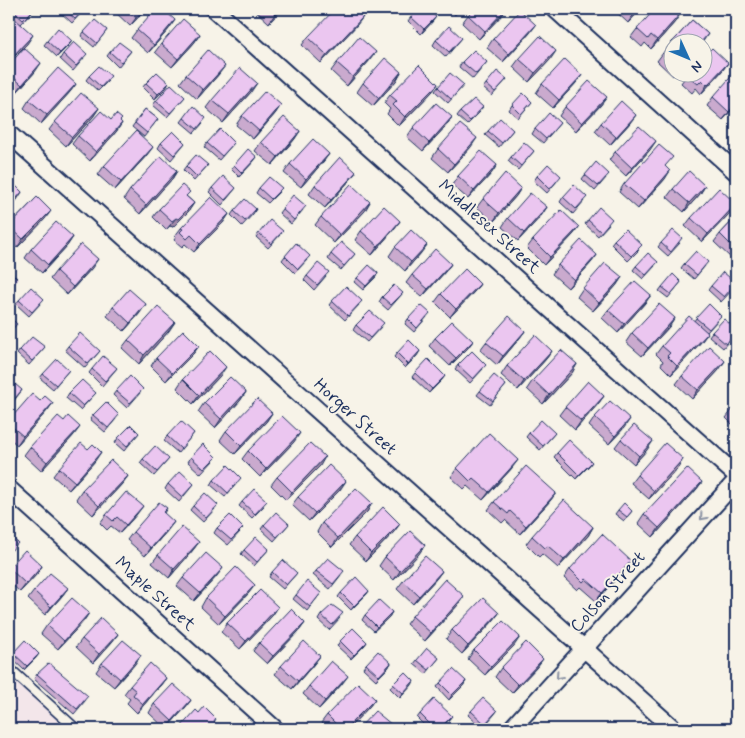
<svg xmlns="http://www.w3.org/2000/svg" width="745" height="738" viewBox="0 0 745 738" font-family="Mynerve,sans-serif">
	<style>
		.built { fill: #f3e6ea }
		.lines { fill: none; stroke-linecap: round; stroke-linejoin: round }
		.lane-casing { stroke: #1b2f5e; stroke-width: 12 }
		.street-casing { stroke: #1b2f5e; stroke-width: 20 }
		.lane { stroke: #f7f3e8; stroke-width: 9 }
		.street { stroke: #f7f3e8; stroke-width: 16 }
		.wall { fill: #caaace; stroke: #1b2f5e }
		.shaded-wall { fill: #a48ba8; stroke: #1b2f5e }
		.building { fill: #ebc6f0; stroke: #1b2f5e }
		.oneway { stroke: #8991a3 }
		.labels { text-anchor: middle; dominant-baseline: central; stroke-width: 4; stroke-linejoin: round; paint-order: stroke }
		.street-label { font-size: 18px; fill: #1b2f5e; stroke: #f7f3e8 }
	</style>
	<rect width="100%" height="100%" fill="#f7f3e8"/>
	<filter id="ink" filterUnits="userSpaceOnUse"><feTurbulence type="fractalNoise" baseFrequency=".02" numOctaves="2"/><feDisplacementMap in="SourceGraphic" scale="10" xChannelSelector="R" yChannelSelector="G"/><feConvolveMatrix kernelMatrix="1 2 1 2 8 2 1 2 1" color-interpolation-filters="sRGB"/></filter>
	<g filter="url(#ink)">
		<!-- built -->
		<path class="built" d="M 9,660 L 86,729 L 9,729 Z"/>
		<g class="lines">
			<defs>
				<path id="lane" d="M 9,668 L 76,729"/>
				<path id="street" d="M 214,9 L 736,475
					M 555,9 L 736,172
					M 9,134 L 674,729
					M 9,489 L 275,729
					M 511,729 L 736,481"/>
			</defs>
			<!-- lane casing -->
			<use href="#lane" class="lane-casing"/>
			<!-- street casing -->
			<use href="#street" class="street-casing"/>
			<!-- lane -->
			<use href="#lane" class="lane"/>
			<!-- street -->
			<use href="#street" class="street"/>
		</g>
		<!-- wall -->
		<path class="wall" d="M 13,9 L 35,9 L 21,24 L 27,44 L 9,62 L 9,24 L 14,18 L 9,14 Z
			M 60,9 L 85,9 L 72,23 L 59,11 Z
			M 115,9 L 146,9 L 130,26 L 114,11 Z
			M 254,9 L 282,9 L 269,23 Z
			M 449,9 L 460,9 L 455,15 Z
			M 613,9 L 641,9 L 628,23 Z
			M 504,13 L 479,39 L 462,23 L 468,15 Z
			M 411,17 L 433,21 L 421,34 L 408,21 Z
			M 692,20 L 708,34 L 702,43 L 672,42 L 672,72 L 676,72 L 673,76 L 657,61 L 663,53 Z
			M 675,22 L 651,49 L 645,43 L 642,47 L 631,37 L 637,29 Z
			M 357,25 L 321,63 L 302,45 L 308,37 Z
			M 169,29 L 148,53 L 131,38 L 137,30 Z
			M 107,30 L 94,47 L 81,36 L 84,32 Z
			M 530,33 L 503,62 L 487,48 L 493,39 Z
			M 200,34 L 194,43 L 172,67 L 155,52 L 161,44 Z
			M 462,38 L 446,57 L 433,45 L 436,40 Z
			M 47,41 L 72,41 L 57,57 L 44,45 Z
			M 131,51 L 118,67 L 107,56 L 110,52 Z
			M 63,54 L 84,58 L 73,71 L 60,59 Z
			M 519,59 L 550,60 L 529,82 L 513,67 Z
			M 370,60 L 347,86 L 331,71 L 337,63 Z
			M 462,62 L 487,62 L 473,79 L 459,67 Z
			M 728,63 L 722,71 L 701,94 L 696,88 L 692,93 L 681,83 L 687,75 Z
			M 9,65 L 35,72 L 16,93 L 9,87 Z
			M 401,72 L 396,81 L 373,106 L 357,92 L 363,83 Z
			M 219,74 L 197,99 L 180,83 L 186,75 Z
			M 582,75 L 576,83 L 553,108 L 536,93 L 542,84 Z
			M 89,76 L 108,81 L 98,91 L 86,80 Z
			M 507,79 L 492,96 L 483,88 L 486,84 Z
			M 146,83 L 166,88 L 155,99 L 143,87 Z
			M 76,84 L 70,92 L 41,124 L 24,108 L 29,100 Z
			M 438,84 L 432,92 L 399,126 L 387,114 L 390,109 L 384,103 L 390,95 Z
			M 464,85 L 448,103 L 435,91 L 438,87 Z
			M 251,92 L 223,123 L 206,108 L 212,100 Z
			M 185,97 L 167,117 L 153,105 L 156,101 Z
			M 713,97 L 736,105 L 723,120 L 707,106 Z
			M 532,102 L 518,118 L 509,110 L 512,105 Z
			M 281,105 L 275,114 L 253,139 L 236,125 L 242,116 Z
			M 601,105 L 576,131 L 559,116 L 565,107 Z
			M 99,108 L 93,117 L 66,146 L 49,130 L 55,122 Z
			M 145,109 L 158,119 L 144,137 L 132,127 Z
			M 460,112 L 480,112 L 467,125 L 457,116 Z
			M 452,117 L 446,126 L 423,151 L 407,137 L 413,128 Z
			M 184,118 L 203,123 L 194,133 L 181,122 Z
			M 111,120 L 122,123 L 116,132 L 90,161 L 72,144 L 78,136 Z
			M 560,123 L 543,143 L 532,134 L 535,129 Z
			M 601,123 L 630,123 L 610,145 L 595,131 Z
			M 513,130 L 499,147 L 485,135 L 488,131 Z
			M 300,131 L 294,140 L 272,165 L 255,151 L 261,142 Z
			M 161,143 L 185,143 L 171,160 L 158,148 Z
			M 207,143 L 234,143 L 219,160 L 204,147 Z
			M 471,147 L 448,172 L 432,158 L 438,149 Z
			M 650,150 L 626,176 L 609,160 L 615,152 Z
			M 534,151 L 518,170 L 508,161 L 511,157 Z
			M 329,154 L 323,162 L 301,187 L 284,173 L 290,164 Z
			M 147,155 L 115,190 L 98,175 L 104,166 Z
			M 254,161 L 239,177 L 231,169 L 234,165 Z
			M 208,165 L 194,181 L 183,170 L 186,166 Z
			M 497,165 L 491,174 L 468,199 L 452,185 L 458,176 Z
			M 666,167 L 665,179 L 638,209 L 619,192 L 624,184 Z
			M 177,171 L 172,179 L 140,214 L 124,199 L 130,190 Z
			M 356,172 L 350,180 L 325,208 L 309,194 L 315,185 Z
			M 585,175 L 606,178 L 595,191 L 582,179 Z
			M 537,176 L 558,180 L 547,193 L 534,181 Z
			M 705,186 L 700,194 L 684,212 L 667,197 L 673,189 Z
			M 212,188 L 236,188 L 222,205 L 209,192 Z
			M 259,188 L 279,192 L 268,203 L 256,193 Z
			M 521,188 L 516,196 L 493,222 L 477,207 L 483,199 Z
			M 186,196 L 194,203 L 188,212 L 173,227 L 170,226 L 166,230 L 153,217 L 159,209 Z
			M 37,197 L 45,219 L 17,248 L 9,240 L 9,226 Z
			M 563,197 L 584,201 L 573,214 L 560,202 Z
			M 547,207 L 541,216 L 518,241 L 502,227 L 508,218 Z
			M 256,209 L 253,214 L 242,226 L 231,215 L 234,211 Z
			M 282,209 L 303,210 L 291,224 L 279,213 Z
			M 365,211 L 334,243 L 315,225 L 321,217 Z
			M 730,213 L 702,242 L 685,226 L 691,218 Z
			M 229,214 L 223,223 L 194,252 L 185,244 L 182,247 L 174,240 L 176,237 L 175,236 L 181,228 Z
			M 736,217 L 736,255 L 732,259 L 714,242 L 720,234 Z
			M 588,220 L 609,224 L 598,236 L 585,224 Z
			M 400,221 L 394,229 L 372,255 L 355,240 L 361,231 Z
			M 579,227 L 573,235 L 544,265 L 527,248 L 533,240 Z
			M 259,233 L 280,235 L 268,248 L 256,237 Z
			M 73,237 L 67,246 L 42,273 L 25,258 L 31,249 Z
			M 614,240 L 639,250 L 628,261 L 611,244 Z
			M 661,243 L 680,243 L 668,256 L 658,247 Z
			M 395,247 L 421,253 L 405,271 L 389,256 Z
			M 331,254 L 355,254 L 341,270 L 328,259 Z
			M 597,255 L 591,263 L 568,288 L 552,274 L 558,265 Z
			M 285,256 L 307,260 L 295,273 L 282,260 Z
			M 451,264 L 445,272 L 422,297 L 406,283 L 412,275 Z
			M 684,264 L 705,266 L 694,279 L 681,268 Z
			M 636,266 L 655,266 L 643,279 L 633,270 Z
			M 92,268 L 67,295 L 50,279 L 56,271 Z
			M 736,268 L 736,275 L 734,272 Z
			M 378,273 L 375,278 L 363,290 L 354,282 L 357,278 Z
			M 307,276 L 326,276 L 314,290 L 304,280 Z
			M 622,277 L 616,286 L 593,311 L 577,297 L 583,288 Z
			M 681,282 L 668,298 L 659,291 L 662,287 Z
			M 480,284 L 474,292 L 450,317 L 435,302 L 441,294 Z
			M 711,286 L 734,288 L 721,302 L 708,290 Z
			M 403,293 L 388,310 L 379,302 L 382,297 Z
			M 651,295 L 645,303 L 618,333 L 602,318 L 608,310 Z
			M 19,300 L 41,303 L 29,316 L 16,304 Z
			M 332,301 L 359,305 L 345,320 L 329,305 Z
			M 113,307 L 140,313 L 124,331 L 107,316 Z
			M 736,307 L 736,316 L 732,312 Z
			M 427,317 L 414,332 L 405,324 L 408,319 Z
			M 675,318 L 669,327 L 642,356 L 626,342 L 632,333 Z
			M 696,318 L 718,320 L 707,332 L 702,341 L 671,375 L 661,365 L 663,361 L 656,354 L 662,346 L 694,321 Z
			M 356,325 L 381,327 L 367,342 L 353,330 Z
			M 169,331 L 139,364 L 122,348 L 128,340 Z
			M 525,331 L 519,339 L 497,365 L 480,350 L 486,342 Z
			M 712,332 L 736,332 L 723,348 L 709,336 Z
			M 435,338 L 473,341 L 467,349 L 450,366 L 429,346 Z
			M 68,346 L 100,351 L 85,368 L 65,350 Z
			M 199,346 L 193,354 L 166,381 L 151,366 L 156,358 Z
			M 45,347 L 29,365 L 17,354 L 20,350 Z
			M 552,351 L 546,359 L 518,390 L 501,375 L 507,366 Z
			M 397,353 L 417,356 L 405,368 L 394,357 Z
			M 577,364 L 572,373 L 543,404 L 527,389 L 533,380 Z
			M 458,365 L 483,369 L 470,383 L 455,369 Z
			M 117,368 L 102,386 L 89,373 L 92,369 Z
			M 69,370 L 53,389 L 40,378 L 43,374 Z
			M 719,370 L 692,399 L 676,384 L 682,376 Z
			M 415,373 L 442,380 L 429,393 L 412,377 Z
			M 220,376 L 193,404 L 177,388 L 183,379 Z
			M 506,385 L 490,405 L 477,395 L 480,391 Z
			M 116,391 L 140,393 L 127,408 L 113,395 Z
			M 246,392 L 240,401 L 215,428 L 198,412 L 204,403 Z
			M 69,393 L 96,393 L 80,410 L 66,398 Z
			M 604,396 L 598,404 L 575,430 L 559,415 L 565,407 Z
			M 40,401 L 53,403 L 47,411 L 17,445 L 9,438 L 9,421 L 12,417 Z
			M 736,405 L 736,428 L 726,418 Z
			M 272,413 L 266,422 L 235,454 L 220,440 L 226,431 Z
			M 93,415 L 116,419 L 105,432 L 90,419 Z
			M 595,417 L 624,428 L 609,444 L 589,426 Z
			M 139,433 L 124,451 L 115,443 L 118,438 Z
			M 194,433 L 178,453 L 164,441 L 167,436 Z
			M 529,433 L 555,433 L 540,450 L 526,437 Z
			M 74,435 L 41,471 L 24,455 L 30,447 Z
			M 621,439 L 647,450 L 634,464 L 615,447 Z
			M 294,442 L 260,477 L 242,459 L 248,451 Z
			M 557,453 L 589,466 L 576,479 L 554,457 Z
			M 191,457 L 213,461 L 201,474 L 188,462 Z
			M 143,459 L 169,459 L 154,476 L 140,463 Z
			M 683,459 L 678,468 L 649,499 L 631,483 L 637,475 Z
			M 95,461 L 69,490 L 53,476 L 59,468 Z
			M 320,466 L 286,500 L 271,485 L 277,477 Z
			M 457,468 L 512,468 L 483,500 L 467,486 L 464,489 L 451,477 Z
			M 128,476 L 122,484 L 93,515 L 76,499 L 82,490 Z
			M 214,480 L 238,482 L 225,497 L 211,485 Z
			M 702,482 L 696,490 L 653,537 L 638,523 L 644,514 Z
			M 168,484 L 194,484 L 179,502 L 165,489 Z
			M 340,490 L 309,521 L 292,505 L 298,497 Z
			M 556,493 L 550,501 L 520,534 L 505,520 L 502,523 L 488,510 L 494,502 Z
			M 242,502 L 264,506 L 252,518 L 239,506 Z
			M 372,503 L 367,512 L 332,547 L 317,532 L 322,523 Z
			M 193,506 L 215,509 L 203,522 L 190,510 Z
			M 167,508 L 164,513 L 168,530 L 145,556 L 127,540 L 133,532 Z
			M 618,510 L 632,511 L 624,521 L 615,514 Z
			M 137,514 L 120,533 L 111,526 L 107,530 L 100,523 L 106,515 Z
			M 289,524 L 274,541 L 261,529 L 264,525 Z
			M 593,527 L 588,536 L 558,568 L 542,554 L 539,557 L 526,544 L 532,536 Z
			M 217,528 L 240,532 L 228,545 L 214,533 Z
			M 394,532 L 366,561 L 349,545 L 355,537 Z
			M 199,542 L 193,550 L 169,578 L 152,563 L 158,555 Z
			M 269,549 L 254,566 L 241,554 L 244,550 Z
			M 419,554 L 394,580 L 379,566 L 385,557 Z
			M 42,566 L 37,574 L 20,592 L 9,582 L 9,569 Z
			M 570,569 L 625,569 L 596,601 L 580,587 L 577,590 L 564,578 Z
			M 316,571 L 341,575 L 330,589 L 313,575 Z
			M 442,571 L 436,579 L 413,604 L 397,589 L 403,581 Z
			M 272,572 L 297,573 L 283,589 L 269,577 Z
			M 217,576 L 194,601 L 177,586 L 183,578 Z
			M 68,588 L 62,596 L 45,615 L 28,599 L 34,591 Z
			M 369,591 L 366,595 L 351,610 L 338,597 L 341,593 Z
			M 249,593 L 219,624 L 201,607 L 206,598 Z
			M 321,593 L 307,611 L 293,599 L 296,595 Z
			M 458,605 L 425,641 L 406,624 L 412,616 Z
			M 278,607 L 272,616 L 240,649 L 221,632 L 227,623 Z
			M 392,612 L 389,617 L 374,631 L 362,620 L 365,615 Z
			M 89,613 L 83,622 L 58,649 L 41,634 L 47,625 Z
			M 499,613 L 493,621 L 462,654 L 446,639 L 452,630 Z
			M 321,615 L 340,618 L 329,630 L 318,620 Z
			M 305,623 L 299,631 L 267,664 L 253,651 L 259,643 Z
			M 118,634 L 112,642 L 93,663 L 76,647 L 82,639 Z
			M 340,641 L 367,642 L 364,646 L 351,659 L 337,646 Z
			M 514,646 L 485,675 L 468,659 L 474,650 Z
			M 13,653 L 36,658 L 24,670 L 10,657 Z
			M 320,656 L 314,664 L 292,689 L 275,674 L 281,666 Z
			M 439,658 L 426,674 L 414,664 L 417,660 Z
			M 102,663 L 135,664 L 114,687 L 96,672 Z
			M 391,663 L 388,668 L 376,680 L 363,668 L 366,664 Z
			M 537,667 L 512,693 L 495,677 L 501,668 Z
			M 37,674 L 85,701 L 74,714 L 34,679 Z
			M 166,678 L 160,686 L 137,713 L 127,703 L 130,699 L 124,694 L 130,686 Z
			M 466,681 L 463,686 L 449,700 L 437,687 L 440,683 Z
			M 342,684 L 319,709 L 303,694 L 309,686 Z
			M 393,684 L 412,685 L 400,698 L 390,688 Z
			M 375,699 L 369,707 L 348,729 L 327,729 L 321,723 L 327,715 Z
			M 191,700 L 185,708 L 166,729 L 149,713 L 154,704 Z
			M 471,711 L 494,715 L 482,728 L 468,715 Z
			M 420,714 L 452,716 L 441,729 L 428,729 L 417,718 Z"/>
		<!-- shaded-wall -->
		<path class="shaded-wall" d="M 144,9 L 146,9 L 130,26 L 136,18 Z
			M 280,9 L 282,9 L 269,23 L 275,14 Z
			M 506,9 L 504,13 L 479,39 L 485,31 Z
			M 639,9 L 641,9 L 628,23 L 634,14 Z
			M 681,13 L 675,22 L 651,49 L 657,40 Z
			M 363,17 L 357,25 L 321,63 L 327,55 Z
			M 436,17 L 433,21 L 421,34 L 424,29 Z
			M 175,20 L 169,29 L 148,53 L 154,45 Z
			M 536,25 L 530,33 L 503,62 L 509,54 Z
			M 200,34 L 194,43 L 172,67 L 178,59 Z
			M 33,35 L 27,44 L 9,62 L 9,60 Z
			M 72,41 L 69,45 L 57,57 L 60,53 Z
			M 556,51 L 550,60 L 529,82 L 535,73 Z
			M 376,52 L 370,60 L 347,86 L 353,77 Z
			M 41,63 L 35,72 L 16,93 L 22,85 Z
			M 728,63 L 722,71 L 701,94 L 707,85 Z
			M 225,66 L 219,74 L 197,99 L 203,90 Z
			M 401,72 L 396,81 L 373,106 L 379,98 Z
			M 582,75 L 576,83 L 553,108 L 559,100 Z
			M 169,83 L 166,88 L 155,99 L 158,94 Z
			M 257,83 L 251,92 L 223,123 L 229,114 Z
			M 76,84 L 70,92 L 41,124 L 47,115 Z
			M 438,84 L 432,92 L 399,126 L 405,117 Z
			M 607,97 L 601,105 L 576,131 L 582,123 Z
			M 736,103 L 736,105 L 723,120 L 729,112 Z
			M 281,105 L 275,114 L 253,139 L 259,131 Z
			M 99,108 L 93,117 L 66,146 L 72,137 Z
			M 636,115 L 630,123 L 610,145 L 616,137 Z
			M 452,117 L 446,126 L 423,151 L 429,143 Z
			M 122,123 L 116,132 L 90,161 L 96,152 Z
			M 300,131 L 294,140 L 272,165 L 278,157 Z
			M 477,138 L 471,147 L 448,172 L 454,164 Z
			M 656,141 L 650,150 L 626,176 L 632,168 Z
			M 153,147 L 147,155 L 115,190 L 121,182 Z
			M 329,154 L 323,162 L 301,187 L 306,179 Z
			M 257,157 L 254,161 L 239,177 L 242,173 Z
			M 497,165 L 491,174 L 468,199 L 474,191 Z
			M 177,171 L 172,179 L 140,214 L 146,205 Z
			M 670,171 L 665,179 L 638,209 L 644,201 Z
			M 356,172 L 350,180 L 325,208 L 331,200 Z
			M 705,186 L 700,194 L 684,212 L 689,203 Z
			M 521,188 L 516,196 L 493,222 L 499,213 Z
			M 22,192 L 17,200 L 9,209 L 9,207 Z
			M 370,202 L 365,211 L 334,243 L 340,235 Z
			M 194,203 L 188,212 L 173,227 L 170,226 L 166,230 L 176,218 Z
			M 736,204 L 730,213 L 702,242 L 708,234 Z
			M 547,207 L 541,216 L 518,241 L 524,233 Z
			M 51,211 L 45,219 L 17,248 L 23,239 Z
			M 229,214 L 223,223 L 194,252 L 200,244 Z
			M 400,221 L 394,229 L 372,255 L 378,246 Z
			M 579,227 L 573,235 L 544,265 L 550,257 Z
			M 73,237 L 67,246 L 42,273 L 48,265 Z
			M 427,245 L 421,253 L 405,271 L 411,262 Z
			M 597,255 L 591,263 L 568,288 L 574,280 Z
			M 98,259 L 92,268 L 67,295 L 73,287 Z
			M 451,264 L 445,272 L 422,297 L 428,289 Z
			M 378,273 L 375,278 L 363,290 L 366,286 Z
			M 622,277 L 616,286 L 593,311 L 599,303 Z
			M 480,284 L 474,292 L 450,317 L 456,309 Z
			M 651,295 L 645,303 L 618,333 L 624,324 Z
			M 146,304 L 140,313 L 124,331 L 130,323 Z
			M 675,318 L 669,327 L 642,356 L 648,348 Z
			M 175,322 L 169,331 L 139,364 L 144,355 Z
			M 525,331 L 519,339 L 497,365 L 503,356 Z
			M 708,333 L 702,341 L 671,375 L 677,366 Z
			M 473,341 L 467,349 L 450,366 L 456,358 Z
			M 199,346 L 193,354 L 166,381 L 172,373 Z
			M 420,351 L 417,356 L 405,368 L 408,364 Z
			M 552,351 L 546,359 L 518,390 L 524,381 Z
			M 725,361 L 719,370 L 692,399 L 698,390 Z
			M 577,364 L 572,373 L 543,404 L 549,395 Z
			M 226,367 L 220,376 L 193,404 L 199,395 Z
			M 445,376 L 442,380 L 429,393 L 432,389 Z
			M 22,390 L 16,398 L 9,407 L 9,405 Z
			M 246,392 L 240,401 L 215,428 L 221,419 Z
			M 604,396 L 598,404 L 575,430 L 581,421 Z
			M 53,403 L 47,411 L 17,445 L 23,436 Z
			M 272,413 L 266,422 L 235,454 L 241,446 Z
			M 630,419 L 624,428 L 609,444 L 615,436 Z
			M 80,427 L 74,435 L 41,471 L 47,462 Z
			M 300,433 L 294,442 L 260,477 L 266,469 Z
			M 653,441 L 647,450 L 634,464 L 639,456 Z
			M 101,452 L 95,461 L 69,490 L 75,482 Z
			M 325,457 L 320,466 L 286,500 L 292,492 Z
			M 683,459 L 678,468 L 649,499 L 654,491 Z
			M 518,460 L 512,468 L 483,500 L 489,492 Z
			M 592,462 L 589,466 L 576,479 L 579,475 Z
			M 128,476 L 122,484 L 93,515 L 99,506 Z
			M 346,481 L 340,490 L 309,521 L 315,513 Z
			M 702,482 L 696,490 L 653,537 L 659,528 Z
			M 556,493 L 550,501 L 520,534 L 526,526 Z
			M 372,503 L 367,512 L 332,547 L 338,538 Z
			M 143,506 L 137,514 L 120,533 L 126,525 Z
			M 174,522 L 168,530 L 145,556 L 151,548 Z
			M 400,524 L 394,532 L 366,561 L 371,553 Z
			M 593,527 L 588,536 L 558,568 L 564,560 Z
			M 199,542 L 193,550 L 169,578 L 174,569 Z
			M 425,545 L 419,554 L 394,580 L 400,571 Z
			M 631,561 L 625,569 L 596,601 L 602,593 Z
			M 42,566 L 37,574 L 20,592 L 26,584 Z
			M 223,568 L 217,576 L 194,601 L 200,593 Z
			M 442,571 L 436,579 L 413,604 L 419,596 Z
			M 255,585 L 249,593 L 219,624 L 225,616 Z
			M 68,588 L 62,596 L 45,615 L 51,607 Z
			M 369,591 L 366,595 L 351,610 L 354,606 Z
			M 464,596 L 458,605 L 425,641 L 431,633 Z
			M 278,607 L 272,616 L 240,649 L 246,641 Z
			M 392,612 L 389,617 L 374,631 L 377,627 Z
			M 89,613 L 83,622 L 58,649 L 64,641 Z
			M 499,613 L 493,621 L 462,654 L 468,646 Z
			M 305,623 L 299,631 L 267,664 L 273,656 Z
			M 118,634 L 112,642 L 93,663 L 99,654 Z
			M 520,637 L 514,646 L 485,675 L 491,667 Z
			M 367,642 L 364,646 L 351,659 L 354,655 Z
			M 39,654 L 36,658 L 24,670 L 27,666 Z
			M 141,655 L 135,664 L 114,687 L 120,679 Z
			M 320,656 L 314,664 L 292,689 L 298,681 Z
			M 543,659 L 537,667 L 512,693 L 518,685 Z
			M 391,663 L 388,668 L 376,680 L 379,676 Z
			M 348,676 L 342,684 L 319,709 L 325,701 Z
			M 166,678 L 160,686 L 137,713 L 143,704 Z
			M 414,681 L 412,685 L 400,698 L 403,693 Z
			M 466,681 L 463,686 L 449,700 L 452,695 Z
			M 375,699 L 369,707 L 348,729 L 345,729 Z
			M 191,700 L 185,708 L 166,729 L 172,721 Z
			M 497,711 L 494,715 L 482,728 L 485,724 Z"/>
		<!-- building -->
		<path class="building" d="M 13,9 L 34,9 L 23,20 L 12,10 Z
			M 64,9 L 84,9 L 75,19 Z
			M 126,9 L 144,9 L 136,18 Z
			M 155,9 L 163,9 L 175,20 L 154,45 L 137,30 Z
			M 269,9 L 280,9 L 275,14 Z
			M 335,9 L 341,9 L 346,14 L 351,9 L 355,9 L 363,17 L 327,55 L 308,37 Z
			M 419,9 L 427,9 L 436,17 L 424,29 L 411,17 Z
			M 474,9 L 506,9 L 485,31 L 468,15 Z
			M 628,9 L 639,9 L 634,14 Z
			M 655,9 L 676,9 L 681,13 L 657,40 L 651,35 L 648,39 L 637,29 Z
			M 520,10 L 536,25 L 509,54 L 493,39 Z
			M 14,18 L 33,35 L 9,60 L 9,24 Z
			M 183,19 L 200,34 L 178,59 L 161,44 Z
			M 95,20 L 107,30 L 97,43 L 84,32 Z
			M 692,20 L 708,34 L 701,42 L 672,42 L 672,61 L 663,53 Z
			M 449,26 L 462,38 L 449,52 L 436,40 Z
			M 58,28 L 72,41 L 60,53 L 47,41 Z
			M 540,36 L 556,51 L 535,73 L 519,59 Z
			M 359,37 L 376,52 L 353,77 L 337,63 Z
			M 74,42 L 87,54 L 76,66 L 63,54 Z
			M 119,42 L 131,51 L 121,62 L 110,52 Z
			M 24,48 L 41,63 L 22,85 L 9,73 L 9,65 Z
			M 712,48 L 728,63 L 707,85 L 702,80 L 698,84 L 687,75 L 689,72 L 702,72 L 702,58 Z
			M 208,50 L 225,66 L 203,90 L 186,75 Z
			M 474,50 L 487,62 L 476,74 L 462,62 Z
			M 385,58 L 401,72 L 379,98 L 363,83 Z
			M 565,59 L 582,75 L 559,100 L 542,84 Z
			M 419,65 L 438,84 L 405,117 L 393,105 L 397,101 L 390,95 Z
			M 99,66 L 111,76 L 101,87 L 89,76 Z
			M 58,68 L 76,84 L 47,115 L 29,100 Z
			M 240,68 L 257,83 L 229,114 L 212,100 Z
			M 497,71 L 507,79 L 495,92 L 486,84 Z
			M 736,71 L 736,103 L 729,112 L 713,97 Z
			M 157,72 L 169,83 L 158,94 L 146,83 Z
			M 450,73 L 464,85 L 451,99 L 438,87 Z
			M 589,81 L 607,97 L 582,123 L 565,107 Z
			M 171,84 L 185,97 L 170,113 L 156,101 Z
			M 265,91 L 281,105 L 259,131 L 242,116 Z
			M 81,93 L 99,108 L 72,137 L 55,122 Z
			M 523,93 L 532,102 L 521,114 L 512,105 Z
			M 474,99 L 483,107 L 470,121 L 460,112 Z
			M 621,101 L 636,115 L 616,137 L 601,123 Z
			M 436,103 L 452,117 L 429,143 L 413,128 Z
			M 193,106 L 206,118 L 197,129 L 184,118 Z
			M 145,109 L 158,119 L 147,133 L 135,123 Z
			M 101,111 L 111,120 L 116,114 L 122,119 L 120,121 L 122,123 L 96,152 L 78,136 Z
			M 549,113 L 560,123 L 546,139 L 535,129 Z
			M 284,117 L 300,131 L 278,157 L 261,142 Z
			M 500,118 L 513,130 L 502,143 L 488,131 Z
			M 460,124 L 477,138 L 454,164 L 438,149 Z
			M 639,126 L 656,141 L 632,168 L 615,152 Z
			M 220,129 L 234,143 L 222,156 L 207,143 Z
			M 136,131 L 153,147 L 121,182 L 104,166 Z
			M 173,131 L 185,143 L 174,155 L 161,143 Z
			M 313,139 L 329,154 L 306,179 L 290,164 Z
			M 524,142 L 534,151 L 521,166 L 511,157 Z
			M 659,145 L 673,157 L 665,166 L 670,171 L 644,201 L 624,184 Z
			M 248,149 L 257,157 L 242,173 L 234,165 Z
			M 481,151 L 497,165 L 474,191 L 458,176 Z
			M 196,155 L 208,165 L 197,177 L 186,166 Z
			M 161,156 L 177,171 L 146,205 L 130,190 Z
			M 340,157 L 356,172 L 331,200 L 315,185 Z
			M 596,162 L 609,174 L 598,186 L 585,175 Z
			M 548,164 L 561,176 L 550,189 L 537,176 Z
			M 689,171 L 705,186 L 689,203 L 673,189 Z
			M 505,173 L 521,188 L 499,213 L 483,199 Z
			M 223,176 L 236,188 L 225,200 L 212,188 Z
			M 269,177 L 282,188 L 271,199 L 259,188 Z
			M 9,179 L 22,192 L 9,207 Z
			M 351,184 L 370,202 L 340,235 L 321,217 Z
			M 182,185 L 190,192 L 186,196 L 194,203 L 178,219 L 176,218 L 172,221 L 159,209 Z
			M 574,185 L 587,197 L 576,209 L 563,197 Z
			M 719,188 L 736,204 L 708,234 L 691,218 Z
			M 530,193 L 547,207 L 524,233 L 508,218 Z
			M 293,195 L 306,206 L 294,220 L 282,209 Z
			M 37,197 L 51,211 L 23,239 L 9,226 Z
			M 211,197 L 229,214 L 200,244 L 191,235 L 187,239 L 180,232 L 183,229 L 181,228 Z
			M 245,199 L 256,209 L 245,221 L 234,211 Z
			M 384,206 L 400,221 L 378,246 L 361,231 Z
			M 599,207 L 612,219 L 601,232 L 588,220 Z
			M 561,210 L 579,227 L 550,257 L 533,240 Z
			M 736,217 L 736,250 L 720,234 Z
			M 270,220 L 283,231 L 271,244 L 259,233 Z
			M 56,222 L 73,237 L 48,265 L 31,249 Z
			M 625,229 L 642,245 L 631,256 L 614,240 Z
			M 411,230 L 427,245 L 411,262 L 395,247 Z
			M 673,230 L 682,238 L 671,252 L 661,243 Z
			M 581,240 L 597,255 L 574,280 L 558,265 Z
			M 341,242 L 355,254 L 344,266 L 331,254 Z
			M 296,243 L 310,256 L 298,269 L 285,256 Z
			M 81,244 L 98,259 L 73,287 L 56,271 Z
			M 435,249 L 451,264 L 428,289 L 412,275 Z
			M 696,251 L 708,262 L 697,275 L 684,264 Z
			M 648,253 L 658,262 L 646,275 L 636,266 Z
			M 318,263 L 329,272 L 317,285 L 307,276 Z
			M 605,263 L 622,277 L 599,303 L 583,288 Z
			M 369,265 L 378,273 L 366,286 L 357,278 Z
			M 465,269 L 480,284 L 456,309 L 441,294 Z
			M 9,270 L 18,279 L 9,289 Z
			M 723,272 L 736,283 L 724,297 L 711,286 Z
			M 673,274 L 681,282 L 671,294 L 662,287 Z
			M 635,281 L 651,295 L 624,324 L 608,310 Z
			M 394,285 L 403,293 L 391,305 L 382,297 Z
			M 346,286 L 362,301 L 348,316 L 332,301 Z
			M 31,287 L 44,299 L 32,312 L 19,300 Z
			M 129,289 L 146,304 L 130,323 L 113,307 Z
			M 659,304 L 675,318 L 648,348 L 632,333 Z
			M 709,304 L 721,316 L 709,329 L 696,318 Z
			M 421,305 L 430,313 L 417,328 L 408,319 Z
			M 158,307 L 175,322 L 144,355 L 128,340 Z
			M 370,311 L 384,323 L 370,338 L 356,325 Z
			M 9,316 L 17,324 L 9,333 Z
			M 509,316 L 525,331 L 503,356 L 486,342 Z
			M 689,316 L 708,333 L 677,366 L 667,356 L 670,353 L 662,346 Z
			M 724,319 L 736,329 L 736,332 L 726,344 L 712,332 Z
			M 452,321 L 473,341 L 456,358 L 435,338 Z
			M 183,330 L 199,346 L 172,373 L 156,358 Z
			M 80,333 L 100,351 L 88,364 L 68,346 Z
			M 535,335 L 552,351 L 524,381 L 507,366 Z
			M 32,337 L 45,347 L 32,361 L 20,350 Z
			M 409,340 L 420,351 L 408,364 L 397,353 Z
			M 709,346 L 725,361 L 698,390 L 682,376 Z
			M 561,350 L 577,364 L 549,395 L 533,380 Z
			M 210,351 L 226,367 L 199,395 L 183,379 Z
			M 472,351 L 486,365 L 473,379 L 458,365 Z
			M 103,356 L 117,368 L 105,381 L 92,369 Z
			M 57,359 L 69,370 L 56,385 L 43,374 Z
			M 428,359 L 445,376 L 432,389 L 415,373 Z
			M 494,375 L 506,385 L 493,401 L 480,391 Z
			M 130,376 L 143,389 L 130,403 L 116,391 Z
			M 230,377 L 246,392 L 221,419 L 204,403 Z
			M 82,380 L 96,393 L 83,406 L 69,393 Z
			M 588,381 L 604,396 L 581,421 L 565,407 Z
			M 15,384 L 22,390 L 9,405 L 9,387 L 10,389 Z
			M 32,394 L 40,401 L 45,396 L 53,403 L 23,436 L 9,424 L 14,418 L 12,417 Z
			M 257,399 L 272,413 L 241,446 L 226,431 Z
			M 610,401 L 630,419 L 615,436 L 595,417 Z
			M 106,402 L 119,415 L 108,428 L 93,415 Z
			M 736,405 L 736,414 L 732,410 Z
			M 58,416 L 64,421 L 68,416 L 80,427 L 47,462 L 30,447 Z
			M 282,416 L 300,433 L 266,469 L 248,451 Z
			M 541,420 L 555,433 L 543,446 L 529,433 Z
			M 181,421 L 194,433 L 181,449 L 167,436 Z
			M 131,425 L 139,433 L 127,446 L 118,438 Z
			M 634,425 L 653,441 L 639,456 L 621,439 Z
			M 489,433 L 518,460 L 489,492 L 473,478 L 470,481 L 457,468 Z
			M 569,440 L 592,462 L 579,475 L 557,453 Z
			M 81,443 L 88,449 L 93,444 L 101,452 L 75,482 L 59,468 Z
			M 310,443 L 325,457 L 292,492 L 277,477 Z
			M 665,443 L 683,459 L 654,491 L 637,475 Z
			M 203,444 L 216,457 L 204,469 L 191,457 Z
			M 155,446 L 169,459 L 157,472 L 143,459 Z
			M 111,460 L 128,476 L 99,506 L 82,490 Z
			M 228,465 L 241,478 L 228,493 L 214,480 Z
			M 329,465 L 346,481 L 315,513 L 298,497 Z
			M 526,466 L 556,493 L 526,526 L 510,511 L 508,514 L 494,502 Z
			M 687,468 L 702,482 L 659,528 L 644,514 Z
			M 180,471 L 194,484 L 182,497 L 168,484 Z
			M 356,488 L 372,503 L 338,538 L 322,523 Z
			M 254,489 L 267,501 L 255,514 L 242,502 Z
			M 126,492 L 143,506 L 126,525 L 117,517 L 113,521 L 106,515 Z
			M 205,493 L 218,505 L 206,518 L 193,506 Z
			M 564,500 L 593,527 L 564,560 L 548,546 L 545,548 L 532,536 Z
			M 159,502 L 167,508 L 163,512 L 174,522 L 151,548 L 133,532 Z
			M 624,503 L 632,511 L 627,517 L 618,510 Z
			M 383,507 L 400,524 L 371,553 L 355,537 Z
			M 276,512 L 289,524 L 277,537 L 264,525 Z
			M 230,515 L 243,528 L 231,540 L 217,528 Z
			M 182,527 L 199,542 L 174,569 L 158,555 Z
			M 410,531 L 425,545 L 400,571 L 385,557 Z
			M 602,534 L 631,561 L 602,593 L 586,579 L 583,582 L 570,569 Z
			M 9,535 L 18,543 L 9,553 Z
			M 256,537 L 269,549 L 257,562 L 244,550 Z
			M 25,550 L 42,566 L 26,584 L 9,568 Z
			M 206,553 L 223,568 L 200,593 L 183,578 Z
			M 425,556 L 442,571 L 419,596 L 403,581 Z
			M 328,558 L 344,571 L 333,584 L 316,571 Z
			M 283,560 L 297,573 L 286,585 L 272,572 Z
			M 236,567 L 255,585 L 225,616 L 206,598 Z
			M 50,573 L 68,588 L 51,607 L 34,591 Z
			M 356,577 L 369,591 L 354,606 L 341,593 Z
			M 445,579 L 464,596 L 431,633 L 412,616 Z
			M 307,581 L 321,593 L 310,607 L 296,595 Z
			M 260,590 L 278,607 L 246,641 L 227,623 Z
			M 72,598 L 89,613 L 64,641 L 47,625 Z
			M 483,598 L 499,613 L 468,646 L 452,630 Z
			M 379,600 L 392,612 L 377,627 L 365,615 Z
			M 332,605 L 343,613 L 332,625 L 321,615 Z
			M 291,609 L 305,623 L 273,656 L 259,643 Z
			M 101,618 L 118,634 L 99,654 L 82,639 Z
			M 503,621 L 520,637 L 491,667 L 474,650 Z
			M 353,628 L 367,642 L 354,655 L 340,641 Z
			M 25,640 L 39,654 L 27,666 L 13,653 Z
			M 123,640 L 141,655 L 120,679 L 102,663 Z
			M 304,641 L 320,656 L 298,681 L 281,666 Z
			M 526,642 L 543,659 L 518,685 L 501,668 Z
			M 427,648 L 439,658 L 429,670 L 417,660 Z
			M 378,651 L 391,663 L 379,676 L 366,664 Z
			M 331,661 L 348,676 L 325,701 L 309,686 Z
			M 49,663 L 88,696 L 77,709 L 37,674 Z
			M 150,663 L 166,678 L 143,704 L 133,695 L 136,691 L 130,686 Z
			M 453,669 L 466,681 L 452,695 L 440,683 Z
			M 405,672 L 414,681 L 403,693 L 393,684 Z
			M 358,683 L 375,699 L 345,729 L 341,729 L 327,715 Z
			M 173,684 L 191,700 L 172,721 L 154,704 Z
			M 483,698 L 497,711 L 485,724 L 471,711 Z
			M 434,699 L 452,716 L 439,729 L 435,729 L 420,714 Z
			M 204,707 L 216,719 L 214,722 L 216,724 L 211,729 L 179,729 L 196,710 L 199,713 Z
			M 375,711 L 392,725 L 388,729 L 358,729 Z
			M 462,723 L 469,729 L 456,729 Z"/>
		<!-- one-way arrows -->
		<defs><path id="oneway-chevron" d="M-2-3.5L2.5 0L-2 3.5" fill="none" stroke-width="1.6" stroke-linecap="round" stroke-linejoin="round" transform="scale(1.25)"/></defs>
		<g class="oneway">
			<use href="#oneway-chevron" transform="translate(703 517) rotate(132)"/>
			<use href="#oneway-chevron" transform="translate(559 676) rotate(132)"/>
		</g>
	</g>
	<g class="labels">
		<!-- street labels -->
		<g class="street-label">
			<text transform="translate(489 227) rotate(42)">Middlesex Street</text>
			<text transform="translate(355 417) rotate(42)">Horger Street</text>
			<text transform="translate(608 592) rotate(-48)">Colson Street</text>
			<text transform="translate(155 594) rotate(42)">Maple Street</text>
		</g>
	</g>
	<!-- margin -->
	<rect width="745" height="738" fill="none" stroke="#f7f3e8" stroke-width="30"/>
	<rect x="15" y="15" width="715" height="708" fill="none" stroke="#1b2f5e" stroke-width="2" filter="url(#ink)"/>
	<!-- north arrow -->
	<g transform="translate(688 58) rotate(134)"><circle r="24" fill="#f7f3e8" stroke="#9fa5b1"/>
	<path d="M0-4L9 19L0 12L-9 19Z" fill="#1f6fb2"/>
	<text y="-8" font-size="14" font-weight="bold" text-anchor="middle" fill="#1b2f5e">N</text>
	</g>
</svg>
